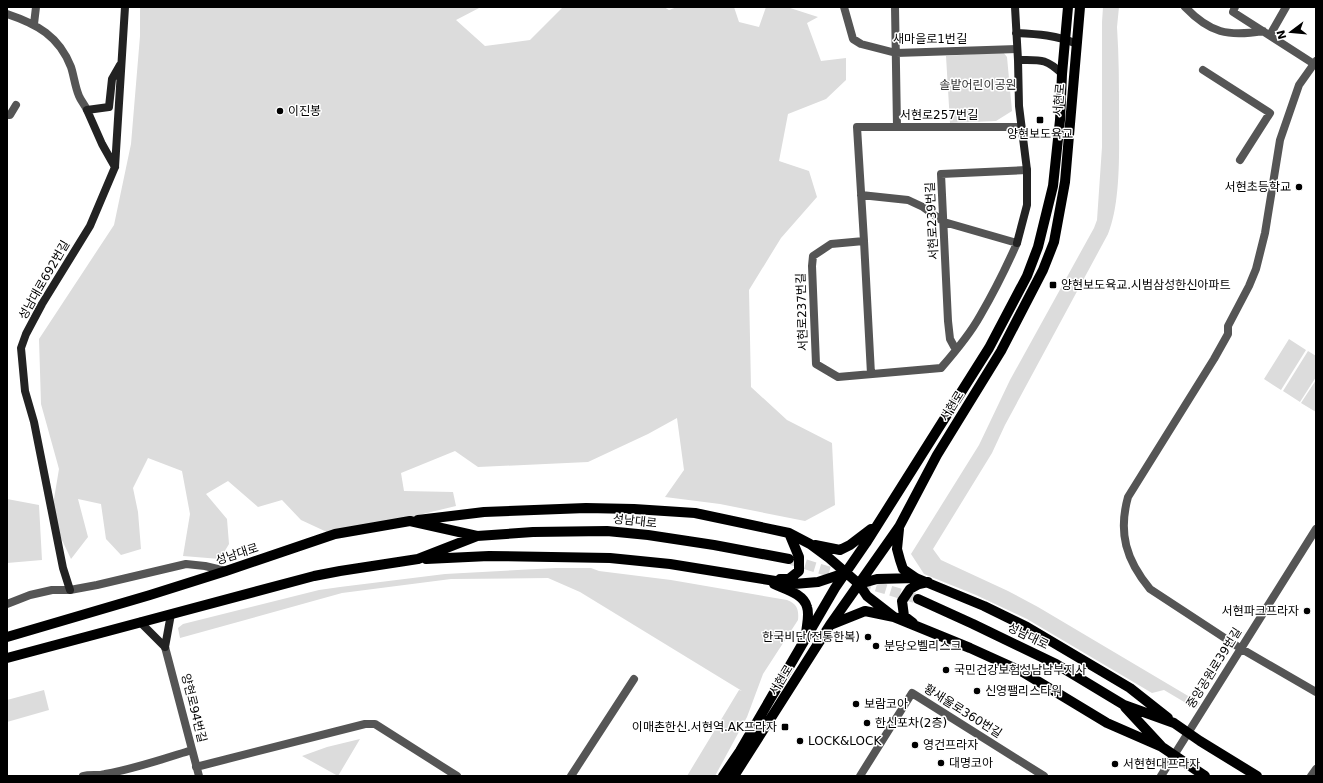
<svg xmlns="http://www.w3.org/2000/svg" width="1323" height="783" viewBox="0 0 1323 783" font-family="'DejaVu Sans','Noto Sans KR',sans-serif">
	<style>
		.green { fill: #dcdcdc }
		.lines { fill: none; stroke-linecap: round; stroke-linejoin: round }
		.primary-tunnel { stroke: #d9d9d9; stroke-width: 10; stroke-dasharray: 10 5; stroke-linecap: butt }
		.street { stroke: #555; stroke-width: 8 }
		.secondary { stroke: #222; stroke-width: 8 }
		.primary { stroke: #000; stroke-width: 10 }
		.poi-dot { fill: #000; stroke: #fff; stroke-width: 1.5 }
		.labels { text-anchor: middle; dominant-baseline: central; stroke-width: 3; stroke-linejoin: round; paint-order: stroke }
		.street-label { font-size: 12px; fill: #000; stroke: #fff }
		.park-label { font-size: 12px; fill: #333; stroke: #fff }
		.poi-label { font-size: 12px; fill: #000; stroke: #fff; text-anchor: start }
	</style>
	<rect width="100%" height="100%" fill="#fff"/>
	<!-- green -->
	<path class="green" d="M 140,7 L 481,7 L 456,20 L 485,46 L 530,40 L 563,7 L 664,7 L 669,10 L 677,7 L 734,7 L 739,22 L 759,27 L 766,7 L 787,7 L 818,17 L 807,23 L 821,61 L 846,58 L 846,80 L 826,99 L 788,114 L 779,161 L 809,171 L 817,197 L 781,238 L 749,290 L 751,387 L 787,420 L 832,443 L 835,505 L 805,521 L 720,504 L 665,497 L 684,470 L 677,418 L 648,434 L 588,462 L 478,467 L 455,451 L 401,473 L 404,491 L 453,492 L 456,506 L 377,525 L 329,533 L 301,520 L 282,500 L 258,507 L 228,481 L 206,494 L 227,519 L 229,544 L 220,559 L 183,556 L 190,514 L 182,471 L 148,458 L 133,488 L 138,512 L 141,549 L 121,555 L 106,539 L 101,504 L 78,499 L 88,537 L 71,559 L 51,517 L 59,469 L 41,404 L 39,339 L 114,225 L 131,144 L 140,36 Z
		M 1103,7 L 1119,7 L 1117,27 C 1119,57 1119,86 1119,116 C 1119,150 1121,202 1108,234 L 1005,425 L 992,453 L 933,549 L 941,560 L 1008,591 L 1038,607 L 1200,703 L 1196,709 L 1164,690 L 1152,693 L 1027,619 L 976,595 L 924,574 L 911,554 L 979,445 L 1010,380 L 1094,228 L 1097,220 L 1102,147 L 1102,22 Z
		M 1003,52 L 1007,57 L 1012,111 L 996,121 L 950,123 L 946,56 Z
		M 1289,339 L 1306,350 L 1281,390 L 1264,379 Z
		M 1308,351 L 1316,356 L 1316,377 L 1300,402 L 1283,391 Z
		M 1316,380 L 1316,412 L 1301,403 Z
		M 7,499 L 39,505 L 42,560 L 7,563 Z
		M 556,568 L 591,568 L 599,571 L 671,580 L 787,600 C 797,604 799,609 798,620 L 763,674 L 747,717 L 715,776 L 687,776 L 739,690 L 742,691 L 580,592 L 548,578 L 451,579 L 342,593 L 180,638 L 178,628 L 183,624 L 319,590 L 340,587 L 445,574 Z
		M 44,690 L 49,710 L 7,722 L 7,700 Z
		M 360,739 L 338,776 L 302,756 L 327,747 Z"/>
	<g class="lines">
		<!-- primary-tunnel -->
		<path class="primary-tunnel" d="M 791,560 L 844,576
			M 862,582 L 918,599"/>
		<!-- street -->
		<path class="street" d="M 844,7 L 853,39 L 861,44 L 896,53 L 1017,49
			M 895,7 L 897,127
			M 1185,7 C 1210,33 1228,37 1263,31
			M 1235,7 L 1233,12 L 1314,64
			M 7,14 C 37,24 59,36 71,67 C 74,76 75,87 79,96 C 81,101 85,105 87,110
			M 34,24 L 36,7
			M 1270,35 L 1286,7
			M 1316,61 L 1299,85 L 1280,140 L 1265,233 L 1256,269 L 1249,286 L 1228,326 L 1228,334 L 1214,359 L 1128,497 C 1118,533 1126,560 1150,589 L 1240,648 L 1316,692
			M 1203,70 L 1270,113 L 1240,160
			M 7,115 L 10,115 L 16,105
			M 861,195 L 908,200 L 923,207 L 944,222 L 1017,243 C 1006,268 994,292 980,316 C 970,334 955,352 941,368 L 838,377 L 816,364 L 812,266 L 813,256 L 831,244 L 864,241 L 857,127 L 1021,127
			M 864,241 L 871,374
			M 956,350 L 950,339 L 948,321 L 941,174 L 1027,170
			M 7,604 L 30,595 L 52,590 L 70,590 L 97,585 L 186,564 L 205,566 L 226,571
			M 165,647 L 199,776
			M 196,767 L 365,724 L 375,724 L 457,776
			M 83,776 C 90,774 98,776 105,774 C 134,769 163,759 192,750
			M 571,776 L 634,679
			M 860,776 L 912,693 L 1044,776
			M 1161,776 L 1316,529
			M 1311,776 L 1316,769"/>
		<!-- secondary -->
		<path class="secondary" d="M 1015,7 L 1018,60 L 1019,106 L 1027,170 L 1027,205 L 1017,243
			M 1016,33 C 1037,34 1057,35 1077,44
			M 1018,60 C 1040,60 1046,58 1062,74
			M 115,167 L 102,144 L 87,110 L 109,107 L 112,79 L 120,65
			M 70,590 L 63,568 L 34,422 L 25,391 L 21,348 L 26,334 L 42,304 L 90,226 L 115,167 L 125,7
			M 140,622 L 165,647
			M 165,647 L 171,614"/>
		<!-- primary -->
		<path class="primary" d="M 418,520 L 484,512 L 586,508 L 634,509 L 695,513 L 789,533 L 810,544 L 829,558 L 859,584 L 867,596 L 894,617
			M 899,529 L 897,549 L 900,560 L 903,569 L 916,578 L 984,606 L 1027,627 L 1130,688 L 1168,718
			M 815,545 L 840,550 L 850,545 L 871,529
			M 426,559 L 489,556 L 610,558 L 670,564 L 794,584 L 818,582 L 845,573
			M 780,579 L 789,579 L 799,571 L 799,557 L 789,533
			M 774,584 C 785,589 804,594 807,607 C 810,615 806,627 806,636
			M 859,584 L 877,579 L 916,578
			M 918,599 L 973,624 L 1056,664 L 1124,705 L 1174,723 L 1200,741 L 1257,776
			M 913,623 L 904,616 L 902,601 L 910,589 L 919,584 L 928,582
			M 830,625 L 865,611 L 894,617 L 970,648 L 1021,671 L 1107,723 L 1162,747
			M 7,637 L 150,595 L 226,571 L 335,534 L 410,521 L 477,536 L 533,532 L 607,531 L 648,535 L 714,545 L 789,559
			M 7,658 L 314,576 L 340,571 L 418,559 L 477,536
			M 1125,707 L 1162,747 L 1205,776
			M 723,776 L 740,751 L 835,588 L 866,543 L 989,348 L 1027,276 L 1038,247 L 1053,186 L 1060,120 L 1062,74 L 1068,7
			M 734,776 L 830,625 L 899,527 L 937,455 L 1001,351 L 1043,270 L 1054,242 L 1065,182 L 1080,7"/>
	</g>
	<!-- markers -->
	<g class="poi-dot">
		<circle cx="280" cy="111" r="4"/>
		<rect x="1036" y="116" width="8" height="8" rx="2"/>
		<circle cx="1299" cy="187" r="4"/>
		<rect x="1049" y="281" width="8" height="8" rx="2"/>
		<circle cx="1307" cy="611" r="4"/>
		<circle cx="868" cy="637" r="4"/>
		<circle cx="876" cy="646" r="4"/>
		<circle cx="946" cy="670" r="4"/>
		<circle cx="977" cy="691" r="4"/>
		<circle cx="856" cy="704" r="4"/>
		<circle cx="867" cy="723" r="4"/>
		<rect x="781" y="723" width="8" height="8" rx="2"/>
		<circle cx="800" cy="741" r="4"/>
		<circle cx="915" cy="745" r="4"/>
		<circle cx="941" cy="763" r="4"/>
		<circle cx="1115" cy="764" r="4"/>
	</g>
	<g class="labels">
		<!-- street labels -->
		<g class="street-label">
			<text x="930" y="39">새마을로1번길</text>
			<text transform="translate(1059 100) rotate(-85)">서현로</text>
			<text x="939" y="115">서현로257번길</text>
			<text transform="translate(932 221) rotate(-93)">서현로239번길</text>
			<text transform="translate(44 280) rotate(-60)">성남대로692번길</text>
			<text transform="translate(802 312) rotate(-92)">서현로237번길</text>
			<text transform="translate(952 406) rotate(-58)">서현로</text>
			<text transform="translate(635 521) rotate(6)">성남대로</text>
			<text transform="translate(237 554) rotate(-18)">성남대로</text>
			<text transform="translate(1028 636) rotate(26)">성남대로</text>
			<text transform="translate(1214 668) rotate(-58)">중앙공원로39번길</text>
			<text transform="translate(781 680) rotate(-58)">서현로</text>
			<text transform="translate(194 708) rotate(76)">양현로94번길</text>
			<text transform="translate(963 711) rotate(32)">황새울로360번길</text>
		</g>
		<!-- park labels -->
		<g class="park-label">
			<text x="978" y="85">솔밭어린이공원</text>
		</g>
		<!-- poi labels -->
		<g class="poi-label">
			<text x="288" y="111">이진봉</text>
			<text x="1040" y="134" text-anchor="middle">양현보도육교</text>
			<text x="1291" y="187" text-anchor="end">서현초등학교</text>
			<text x="1061" y="285">양현보도육교.시범삼성한신아파트</text>
			<text x="1299" y="611" text-anchor="end">서현파크프라자</text>
			<text x="860" y="637" text-anchor="end">한국비단(전통한복)</text>
			<text x="884" y="646">분당오벨리스크</text>
			<text x="954" y="670">국민건강보험성남남부지사</text>
			<text x="985" y="691">신영팰리스타워</text>
			<text x="864" y="704">보람코아</text>
			<text x="875" y="723">한신포차(2층)</text>
			<text x="777" y="727" text-anchor="end">이매촌한신.서현역.AK프라자</text>
			<text x="808" y="741">LOCK&amp;LOCK</text>
			<text x="923" y="745">영건프라자</text>
			<text x="949" y="763">대명코아</text>
			<text x="1123" y="764">서현현대프라자</text>
		</g>
	</g>
	<!-- border -->
	<rect width="1323" height="783" fill="none" stroke="#000000" stroke-width="16"/>
	<!-- north arrow -->
	<g transform="translate(1291 32) rotate(254)" stroke="#ffffff" stroke-width="3" paint-order="stroke">
	<path d="M0-3L7 15L0 10L-7 15Z" fill="#000000"/>
	<text y="-6" font-size="11" font-weight="bold" text-anchor="middle" fill="#000000">N</text>
	</g>
</svg>
